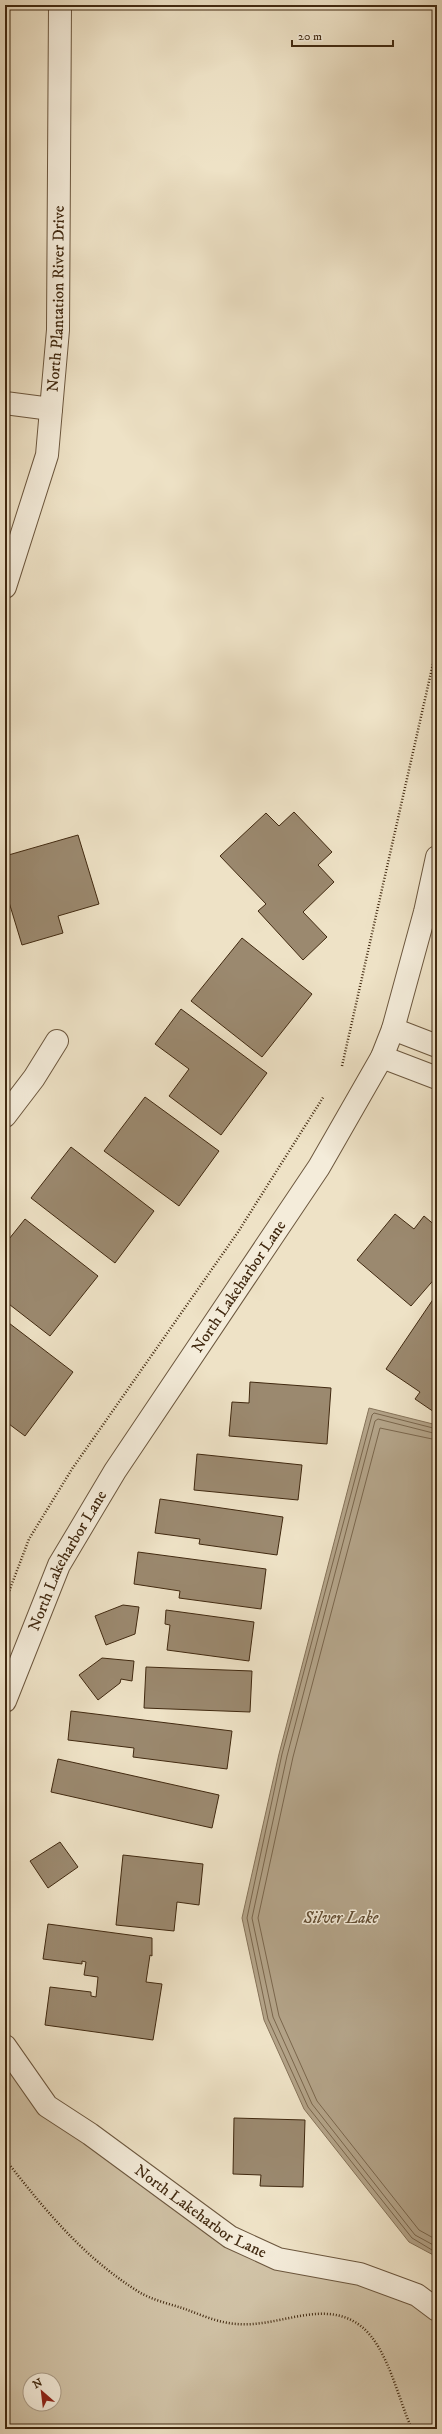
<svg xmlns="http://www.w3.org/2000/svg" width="442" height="2434" viewBox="0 0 442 2434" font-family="'IM FELL DW Pica',serif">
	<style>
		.green { fill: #d1c3a7; stroke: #89765c; fill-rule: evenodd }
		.water { fill: #b3a388; stroke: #857258 }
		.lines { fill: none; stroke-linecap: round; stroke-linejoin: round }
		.shore { stroke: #7a664c; stroke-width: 1 }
		.building { fill: #9b896f; stroke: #412910 }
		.minor-casing { stroke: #6c573e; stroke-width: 24 }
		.path { stroke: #412910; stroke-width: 2.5; stroke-dasharray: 1 2; stroke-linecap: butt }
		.minor { stroke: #f4ecda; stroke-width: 22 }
		.labels { text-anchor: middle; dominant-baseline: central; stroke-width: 3; stroke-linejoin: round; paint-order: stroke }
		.street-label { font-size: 16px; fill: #412910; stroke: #f4ecda }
		.water-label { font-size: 17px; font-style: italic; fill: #634e34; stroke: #f4ecda }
	</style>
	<rect width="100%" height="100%" fill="#eee2c6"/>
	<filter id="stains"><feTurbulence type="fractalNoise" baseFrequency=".005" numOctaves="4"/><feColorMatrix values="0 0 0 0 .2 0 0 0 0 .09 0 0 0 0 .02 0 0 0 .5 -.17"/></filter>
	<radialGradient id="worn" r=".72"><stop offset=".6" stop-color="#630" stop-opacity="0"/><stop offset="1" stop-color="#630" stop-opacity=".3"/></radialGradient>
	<!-- green -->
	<path class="green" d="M 5,2041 L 47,2107 L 230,2237 L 437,2310 L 437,2429 L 5,2429 ZM 30,2380 L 54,2380 L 54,2404 L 30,2404 Z"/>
	<!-- water -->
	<path class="water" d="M 369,1408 L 437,1425 L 437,2257 L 409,2242 L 304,2109 L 264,2020 L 242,1918 L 279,1754 Z"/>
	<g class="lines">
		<!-- shore -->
		<path class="shore" d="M 437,1429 L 374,1413 L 372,1415 L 282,1754 L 247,1918 L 268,2019 L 308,2107 L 412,2238 L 437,2253
			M 437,1434 L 378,1419 L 375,1421 L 287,1756 L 252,1918 L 273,2017 L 312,2104 L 415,2235 L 437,2247
			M 437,1440 L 380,1428 L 293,1757 L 258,1918 L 279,2016 L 317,2101 L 419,2230 L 437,2240"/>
	</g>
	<!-- building -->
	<path class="building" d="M 294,812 L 332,852 L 318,865 L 334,882 L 303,912 L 327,937 L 303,960 L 258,911 L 266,904 L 220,856 L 266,813 L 279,826 Z
		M 78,835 L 99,904 L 58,916 L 63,933 L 22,945 L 5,889 L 5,856 Z
		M 242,938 L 312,994 L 262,1057 L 191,1001 Z
		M 181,1009 L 267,1073 L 221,1135 L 169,1096 L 189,1069 L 155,1044 Z
		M 145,1097 L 219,1151 L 179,1206 L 104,1151 Z
		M 71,1147 L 154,1211 L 115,1263 L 31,1198 Z
		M 395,1214 L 414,1229 L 424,1216 L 437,1227 L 437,1276 L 411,1306 L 357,1260 Z
		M 25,1219 L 98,1276 L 50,1336 L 5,1301 L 5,1244 Z
		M 436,1295 L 437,1296 L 437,1414 L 415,1399 L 420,1392 L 386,1369 Z
		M 5,1320 L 73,1372 L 25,1436 L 5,1421 Z
		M 250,1382 L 331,1388 L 327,1444 L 229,1436 L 232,1402 L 249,1403 Z
		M 197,1454 L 302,1465 L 298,1500 L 194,1490 Z
		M 160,1499 L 283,1517 L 277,1555 L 199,1544 L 200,1539 L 155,1533 Z
		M 138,1552 L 266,1569 L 261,1609 L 179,1598 L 180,1591 L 134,1584 Z
		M 123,1605 L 139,1607 L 135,1634 L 106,1645 L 95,1616 Z
		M 166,1610 L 254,1622 L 249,1661 L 167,1650 L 170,1625 L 165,1624 Z
		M 102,1658 L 134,1661 L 132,1681 L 121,1679 L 120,1683 L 98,1700 L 79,1675 Z
		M 146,1667 L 252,1671 L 250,1712 L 144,1708 Z
		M 71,1711 L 232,1731 L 227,1769 L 133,1757 L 134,1748 L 68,1740 Z
		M 58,1759 L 219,1795 L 212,1828 L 51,1792 Z
		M 60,1842 L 78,1867 L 48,1888 L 30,1861 Z
		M 123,1855 L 203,1864 L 199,1905 L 177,1902 L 174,1931 L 116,1925 Z
		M 48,1924 L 152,1938 L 152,1956 L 150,1955 L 146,1982 L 162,1984 L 153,2040 L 45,2025 L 50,1987 L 91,1992 L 91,1996 L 96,1997 L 98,1977 L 84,1975 L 86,1962 L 82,1961 L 82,1964 L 43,1959 Z
		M 234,2118 L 305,2120 L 303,2187 L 260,2186 L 261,2175 L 233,2174 Z"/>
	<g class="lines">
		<defs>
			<g id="minor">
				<path d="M 5,403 L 51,409"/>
				<path id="s1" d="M 5,587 L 47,455 L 58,330 L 60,5"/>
				<path d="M 393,1029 L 437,1046"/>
				<path d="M 382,1057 L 437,1078"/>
				<path d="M 5,1116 L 34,1078 L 57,1041"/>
				<path id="s2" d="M 5,1701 L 59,1565 L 115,1471 L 319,1167 L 382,1057 L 393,1029 L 425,912 L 437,857"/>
				<path id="s3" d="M 5,2046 L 47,2106 L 90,2134 L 230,2237 L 278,2259 L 360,2274 L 417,2295 L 437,2310"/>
			</g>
		</defs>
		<!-- minor casing -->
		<use href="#minor" class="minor-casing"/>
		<!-- path -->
		<path class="path" d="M 342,1066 L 437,646
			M 5,1602 L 29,1539 L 72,1469 L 238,1232 L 324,1096
			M 5,2159 C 45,2210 83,2257 139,2292 C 152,2300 170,2304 185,2309 C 201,2315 219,2323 237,2324 C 279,2328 325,2297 362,2327 C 388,2348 398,2399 412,2429"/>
		<!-- minor -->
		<use href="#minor" class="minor"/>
	</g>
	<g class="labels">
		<!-- street labels -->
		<g class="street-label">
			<text stroke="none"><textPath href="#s1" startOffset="295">North Plantation River Drive</textPath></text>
			<text stroke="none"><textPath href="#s2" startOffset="478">North Lakeharbor Lane</textPath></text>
			<text stroke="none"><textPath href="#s2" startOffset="154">North Lakeharbor Lane</textPath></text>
			<text stroke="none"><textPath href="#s3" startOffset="260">North Lakeharbor Lane</textPath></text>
		</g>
		<!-- water labels -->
		<g class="water-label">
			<text x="341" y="1918">Silver Lake</text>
		</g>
	</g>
	<!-- margin -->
	<rect width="442" height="2434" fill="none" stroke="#eee2c6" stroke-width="20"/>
	<rect x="6" y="6" width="430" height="2422" fill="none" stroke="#412910" stroke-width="2"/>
	<rect x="10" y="10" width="422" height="2414" fill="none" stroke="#412910"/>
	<!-- north arrow -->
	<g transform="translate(42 2392) rotate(332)"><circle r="19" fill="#f4ecda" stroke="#ac9e89"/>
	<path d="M0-3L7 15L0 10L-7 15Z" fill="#8f2418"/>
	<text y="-6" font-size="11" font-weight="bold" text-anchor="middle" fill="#412910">N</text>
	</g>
	<!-- scale -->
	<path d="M292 40v6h101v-6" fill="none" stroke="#412910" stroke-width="2"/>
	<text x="298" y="40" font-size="12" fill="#412910" stroke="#f4ecda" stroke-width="3" paint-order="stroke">20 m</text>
	<rect width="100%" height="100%" filter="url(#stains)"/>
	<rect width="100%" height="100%" fill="url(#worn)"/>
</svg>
